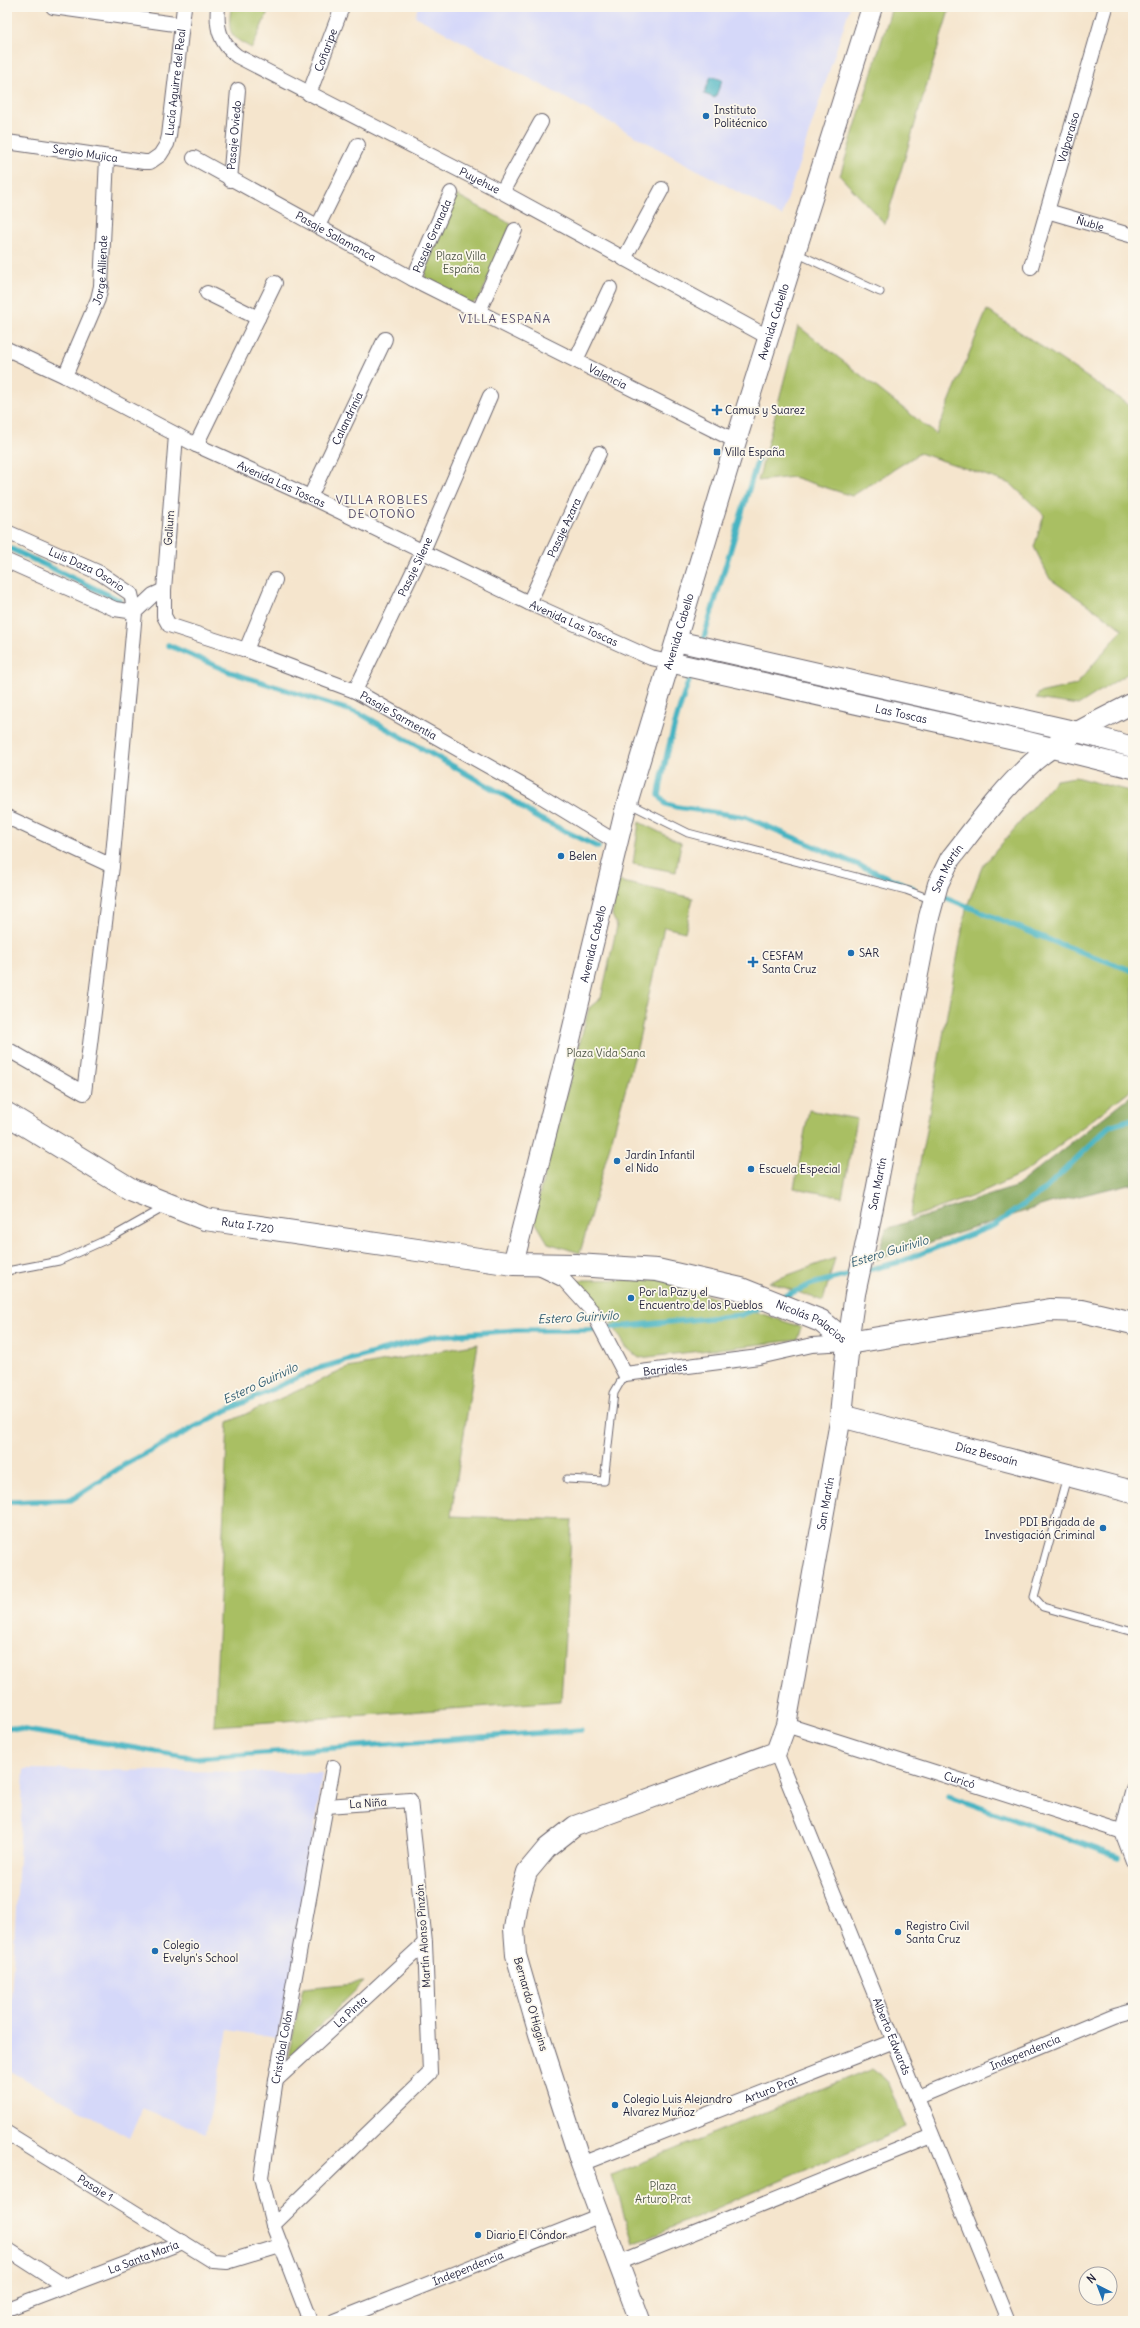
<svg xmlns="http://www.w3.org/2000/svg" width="1140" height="2328" viewBox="0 0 1140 2328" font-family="Delius,sans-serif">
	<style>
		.built { fill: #d5d8f9 }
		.green { fill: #a9bf64; stroke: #667050 }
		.forest { fill: #86a65a; stroke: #54644a }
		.water { fill: #46b4c2; stroke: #346b7e }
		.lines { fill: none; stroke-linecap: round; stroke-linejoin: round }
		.stream { stroke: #46b4c2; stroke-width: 5.5 }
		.lane-casing { stroke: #6c666e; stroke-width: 9 }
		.street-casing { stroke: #6c666e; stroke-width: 16 }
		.secondary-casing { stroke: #6c666e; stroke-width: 22 }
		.primary-casing { stroke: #6c666e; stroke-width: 24 }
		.lane { stroke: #fff; stroke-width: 7 }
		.street { stroke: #fff; stroke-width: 14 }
		.secondary { stroke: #fff; stroke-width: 20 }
		.primary { stroke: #fff; stroke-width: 22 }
		.poi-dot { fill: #1f6fb2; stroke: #fbf7ec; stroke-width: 1.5 }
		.labels { text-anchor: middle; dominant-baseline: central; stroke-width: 3.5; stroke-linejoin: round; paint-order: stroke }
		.street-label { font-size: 11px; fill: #22223b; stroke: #fbf7ec }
		.poi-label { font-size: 11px; fill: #22223b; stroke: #fbf7ec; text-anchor: start }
		.park-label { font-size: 11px; fill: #515949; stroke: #fbf7ec }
		.neighbourhood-label { font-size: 12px; letter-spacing: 1px; fill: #554c6a; stroke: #fbf7ec }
		.water-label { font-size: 12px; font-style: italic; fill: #305c71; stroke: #fbf7ec }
	</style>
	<rect width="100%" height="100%" fill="#fbf7ec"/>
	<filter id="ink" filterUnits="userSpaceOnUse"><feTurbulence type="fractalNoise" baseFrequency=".025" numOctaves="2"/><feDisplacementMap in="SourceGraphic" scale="8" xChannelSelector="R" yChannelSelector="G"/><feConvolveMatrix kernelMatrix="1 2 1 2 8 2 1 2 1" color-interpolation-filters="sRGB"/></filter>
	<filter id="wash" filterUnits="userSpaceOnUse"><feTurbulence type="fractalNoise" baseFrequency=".012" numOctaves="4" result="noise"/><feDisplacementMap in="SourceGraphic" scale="16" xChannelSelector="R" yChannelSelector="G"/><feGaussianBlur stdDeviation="0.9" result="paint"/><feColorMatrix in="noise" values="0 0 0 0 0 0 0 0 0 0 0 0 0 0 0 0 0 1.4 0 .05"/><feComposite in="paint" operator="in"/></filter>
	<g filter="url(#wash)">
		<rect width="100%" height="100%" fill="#f5e5cd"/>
		<!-- built -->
		<path class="built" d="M 418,7 L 850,7 L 782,216 L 415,16 Z
			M 24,1769 L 322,1773 L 295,1969 L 277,2038 L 228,2030 L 206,2133 L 142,2108 L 129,2138 L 7,2069 Z"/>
		<!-- green -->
		<path class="green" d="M 231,7 L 270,7 L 252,48 C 228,36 228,32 231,7 Z
			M 892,7 L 950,7 L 885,224 L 840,176 Z
			M 457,195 L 511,224 L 480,298 L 471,304 L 425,280 L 426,267 Z
			M 987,310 L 1133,408 L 1133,670 L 1078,705 L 1036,699 L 1039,693 L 1076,685 L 1123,629 L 1050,579 L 1034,547 L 1044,515 L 1011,484 L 920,453 L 852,496 L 793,477 L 758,481 L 798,326 L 936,434 Z
			M 1075,777 L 1133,792 L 1133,1088 L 1025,1172 L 971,1197 L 910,1218 L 966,909 L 982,867 L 1056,780 Z
			M 639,822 L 681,843 L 676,872 L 633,864 Z
			M 618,881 L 693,898 L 685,932 L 664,927 L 637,1048 L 580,1253 L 548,1243 L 533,1218 L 589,1008 L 601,998 L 617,926 L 612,915 Z
			M 809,1110 L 857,1119 L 842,1197 L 794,1188 Z
			M 835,1258 L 823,1301 L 769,1282 Z
			M 658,1279 L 801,1327 L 797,1340 L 639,1358 L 626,1347 L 603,1309 L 585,1296 L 578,1280 Z
			M 478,1344 L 451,1516 L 572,1520 L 561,1701 L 214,1726 L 228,1422 L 348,1368 Z
			M 364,1982 L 288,2057 L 303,1988 Z
			M 872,2068 L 886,2079 L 906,2127 L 633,2244 L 612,2175 Z"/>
		<!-- forest -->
		<path class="forest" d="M 1133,1094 L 1133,1183 L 1050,1203 L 876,1260 L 886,1229 L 1015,1187 Z"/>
		<!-- water -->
		<path class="water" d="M 711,76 L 722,80 L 715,98 L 704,94 Z"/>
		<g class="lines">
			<!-- stream -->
			<path class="stream" d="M 7,547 L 119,600
				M 704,637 L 758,459
				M 168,645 L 230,672 L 361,714 L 511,799 L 534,816 L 598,847
				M 689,680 C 676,718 665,755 659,795 L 666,804 L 677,807 L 745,817 L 913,888
				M 942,896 L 1057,943 L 1133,971
				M 864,1271 L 899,1262 L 995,1225 L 1044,1190 L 1110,1126 L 1133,1119
				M 780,1298 L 812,1284 L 855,1273
				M 7,1502 L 71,1500 L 124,1465 L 225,1411 L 316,1369 L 436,1336 L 517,1330 L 586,1330 L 741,1315 L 765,1305
				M 7,1727 L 195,1758 L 581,1730
				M 948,1796 L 1119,1857"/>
		</g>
	</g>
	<g filter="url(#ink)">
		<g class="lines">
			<defs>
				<path id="lane" d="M 796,253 L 880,292
					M 628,803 L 688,833 L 906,890 L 933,900
					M 7,1271 L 59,1261 L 112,1237 L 165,1207
					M 1067,1477 L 1034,1597 L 1043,1607 L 1133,1632
					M 567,1479 L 604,1481 L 614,1393 L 625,1374"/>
				<g id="street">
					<path d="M 53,7 L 182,25"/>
					<path id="s1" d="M 218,7 C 216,28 220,43 237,56 L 502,192 L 768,337"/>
					<path id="s2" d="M 309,94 L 342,7"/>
					<path id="s3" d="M 7,142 L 144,162 L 150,162 L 160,155 L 167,144 L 169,136 L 184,7"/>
					<path id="s4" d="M 194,158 L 413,279 L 736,441"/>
					<path id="s5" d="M 230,180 L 238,90"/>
					<path d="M 502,192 L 541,122"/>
					<path id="s6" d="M 1047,211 L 1133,236"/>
					<path d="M 318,226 L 358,145"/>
					<path d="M 624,259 L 662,189"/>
					<path id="s7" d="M 1031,267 L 1106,7"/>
					<path id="s8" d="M 413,279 L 451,193"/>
					<path d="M 207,293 L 258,318"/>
					<path d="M 479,311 L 515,230"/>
					<path id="s9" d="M 7,349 L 65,376 L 196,445 L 310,497 L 529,603 L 651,658 L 669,662"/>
					<path d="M 576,360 L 610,288"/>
					<path id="s10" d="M 65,376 L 98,299 L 101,286 L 107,158"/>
					<path id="s11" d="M 176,435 L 164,590 L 164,616 L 169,625 L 246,650 L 355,691 L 534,792 L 616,842"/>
					<path d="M 196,445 L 275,283"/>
					<path id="s12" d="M 310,497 L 385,339"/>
					<path id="s13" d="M 7,532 L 100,573 L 131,594 L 135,612"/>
					<path d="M 7,561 L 115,609 L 135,612"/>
					<path id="s14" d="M 529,603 L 599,453"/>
					<path d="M 246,650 L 275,580"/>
					<path id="s15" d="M 355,691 L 422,553 L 490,396"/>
					<path d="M 7,817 L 112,866"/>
					<path d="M 7,1049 L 84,1093 L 112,866 L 135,612 L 153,595 L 164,590"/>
					<path id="s16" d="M 539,1268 L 564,1280 L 592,1311 L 625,1374 L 759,1357 L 812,1345 L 848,1343"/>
					<path id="s17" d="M 786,1725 L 1133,1835"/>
					<path id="s18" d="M 776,1752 L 1008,2321"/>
					<path d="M 1133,1789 L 1122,1832 L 1133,1861"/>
					<path id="s19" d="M 276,2080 L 425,1943"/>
					<path id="s20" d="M 918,2097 L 1115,2015 L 1133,2010"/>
					<path id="s21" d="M 7,2133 L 213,2261 L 227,2262 L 280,2246"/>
					<path id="s22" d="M 581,2164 L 894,2041"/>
					<path d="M 273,2225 L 430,2073 L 425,1943 L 410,1800 L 327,1806"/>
					<path d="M 7,2249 L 66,2287"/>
					<path d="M 618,2263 L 932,2136"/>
					<path id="s23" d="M 7,2309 L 183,2242"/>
					<path id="s24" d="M 310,2321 L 273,2225 L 261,2177 L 276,2080 L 333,1767"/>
					<path id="s25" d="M 335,2321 L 601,2215"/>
				</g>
				<g id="secondary">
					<path d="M 676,641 L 1078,732 L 1133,747"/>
					<path id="s26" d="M 669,662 L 1028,742 L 1133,768"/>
					<path id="s27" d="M 513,1264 L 568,1048 L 627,803 L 736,441 L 872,7"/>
					<path id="s28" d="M 848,1343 L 855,1294 L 868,1233 L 929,917 L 938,884 L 950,859 C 976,826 1002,790 1033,762 C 1062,737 1099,721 1133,703"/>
					<path id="s29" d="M 640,2321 L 581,2164 L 539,2034 L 516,1955 L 514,1929 L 518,1903 L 527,1872 L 547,1848 L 575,1826 L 776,1752 L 786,1725 L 841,1416"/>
				</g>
				<g id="primary">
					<path id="s30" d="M 7,1114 L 132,1190 L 205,1219 L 513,1264 L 576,1265 L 657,1270 L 741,1289 L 821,1321 L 848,1343 L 1050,1310 L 1082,1311 L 1133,1323"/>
					<path id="s31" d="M 848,1343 L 841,1416 L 1133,1492"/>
				</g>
			</defs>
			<!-- lane casing -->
			<use href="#lane" class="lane-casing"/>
			<!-- street casing -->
			<use href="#street" class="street-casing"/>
			<!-- secondary casing -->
			<use href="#secondary" class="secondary-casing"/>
			<!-- primary casing -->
			<use href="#primary" class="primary-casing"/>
			<!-- lane -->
			<use href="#lane" class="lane"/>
			<!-- street -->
			<use href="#street" class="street"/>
			<!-- secondary -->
			<use href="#secondary" class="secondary"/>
			<!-- primary -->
			<use href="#primary" class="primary"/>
		</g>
	</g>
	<!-- markers -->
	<g class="poi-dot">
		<circle cx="706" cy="116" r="4"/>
		<path d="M715 404h4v4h4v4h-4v4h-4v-4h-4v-4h4z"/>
		<rect x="713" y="448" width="8" height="8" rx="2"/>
		<circle cx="561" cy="856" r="4"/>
		<circle cx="851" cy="953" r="4"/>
		<path d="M751 956h4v4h4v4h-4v4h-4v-4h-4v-4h4z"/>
		<circle cx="617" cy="1161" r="4"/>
		<circle cx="751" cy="1169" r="4"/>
		<circle cx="631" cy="1298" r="4"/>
		<circle cx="1103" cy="1528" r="4"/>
		<circle cx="898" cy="1932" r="4"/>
		<circle cx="155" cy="1951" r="4"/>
		<circle cx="615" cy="2105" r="4"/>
		<circle cx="478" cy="2235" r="4"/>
	</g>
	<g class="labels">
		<!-- street labels -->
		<g class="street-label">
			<text stroke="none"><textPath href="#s2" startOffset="47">Coñaripe</textPath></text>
			<text stroke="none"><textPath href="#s3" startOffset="232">Lucía Aguirre del Real</textPath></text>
			<text stroke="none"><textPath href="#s5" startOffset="45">Pasaje Oviedo</textPath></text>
			<text stroke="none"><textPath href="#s7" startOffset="135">Valparaíso</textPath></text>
			<text stroke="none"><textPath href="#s3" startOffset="79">Sergio Mujica</textPath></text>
			<text stroke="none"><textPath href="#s1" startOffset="328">Puyehue</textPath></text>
			<text stroke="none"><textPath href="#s6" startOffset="45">Ñuble</textPath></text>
			<text stroke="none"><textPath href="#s4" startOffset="162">Pasaje Salamanca</textPath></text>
			<text stroke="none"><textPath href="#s8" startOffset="47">Pasaje Granada</textPath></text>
			<text stroke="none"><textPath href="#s10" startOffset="113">Jorge Alliende</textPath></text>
			<text stroke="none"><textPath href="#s27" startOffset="978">Avenida Cabello</textPath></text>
			<text stroke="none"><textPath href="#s4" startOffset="468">Valencia</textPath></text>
			<text stroke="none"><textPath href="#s12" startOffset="87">Calandrinia</textPath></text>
			<text stroke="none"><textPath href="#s9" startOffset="306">Avenida Las Toscas</textPath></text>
			<text transform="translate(169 528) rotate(-86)">Galium</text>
			<text stroke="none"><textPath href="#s14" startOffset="83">Pasaje Azara</textPath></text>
			<text stroke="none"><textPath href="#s15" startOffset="138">Pasaje Silene</textPath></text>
			<text stroke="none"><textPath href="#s13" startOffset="88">Luis Daza Osorio</textPath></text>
			<text stroke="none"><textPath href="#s9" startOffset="630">Avenida Las Toscas</textPath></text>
			<text stroke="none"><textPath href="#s27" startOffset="654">Avenida Cabello</textPath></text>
			<text stroke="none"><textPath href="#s26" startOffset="238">Las Toscas</textPath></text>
			<text stroke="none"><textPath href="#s11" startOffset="439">Pasaje Sarmentia</textPath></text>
			<text stroke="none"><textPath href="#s28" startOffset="486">San Martín</textPath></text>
			<text stroke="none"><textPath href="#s27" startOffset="330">Avenida Cabello</textPath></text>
			<text stroke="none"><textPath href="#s28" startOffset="162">San Martín</textPath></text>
			<text stroke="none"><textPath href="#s30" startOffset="268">Ruta I-720</textPath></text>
			<text stroke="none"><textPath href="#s30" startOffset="844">Nicolás Palacios</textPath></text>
			<text stroke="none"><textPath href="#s16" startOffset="181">Barriales</textPath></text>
			<text stroke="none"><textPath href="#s31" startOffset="224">Díaz Besoaín</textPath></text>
			<text stroke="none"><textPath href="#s29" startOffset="1006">San Martín</textPath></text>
			<text stroke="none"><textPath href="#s17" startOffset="182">Curicó</textPath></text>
			<text transform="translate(368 1803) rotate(-4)">La Niña</text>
			<text transform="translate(423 1936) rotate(-94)">Martín Alonso Pinzón</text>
			<text transform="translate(531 2004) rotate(74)">Bernardo O'Higgins</text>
			<text stroke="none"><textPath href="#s19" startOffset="101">La Pinta</textPath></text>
			<text stroke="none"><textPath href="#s18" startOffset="307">Alberto Edwards</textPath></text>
			<text stroke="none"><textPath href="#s24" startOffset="284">Cristóbal Colón</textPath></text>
			<text stroke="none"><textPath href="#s20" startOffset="116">Independencia</textPath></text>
			<text stroke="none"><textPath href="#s22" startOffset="204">Arturo Prat</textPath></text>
			<text stroke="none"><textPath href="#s21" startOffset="104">Pasaje 1</textPath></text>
			<text stroke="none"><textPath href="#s23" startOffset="146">La Santa María</textPath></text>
			<text stroke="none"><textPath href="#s25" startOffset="143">Independencia</textPath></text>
		</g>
		<!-- poi labels -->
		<g class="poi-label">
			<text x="714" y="110">Instituto<tspan x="714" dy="13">Politécnico</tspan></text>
			<text x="725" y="410">Camus y Suarez</text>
			<text x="725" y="452">Villa España</text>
			<text x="569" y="856">Belen</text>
			<text x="859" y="953">SAR</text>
			<text x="762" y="956">CESFAM<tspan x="762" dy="13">Santa Cruz</tspan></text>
			<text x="625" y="1155">Jardín Infantil<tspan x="625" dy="13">el Nido</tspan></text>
			<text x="759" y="1169">Escuela Especial</text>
			<text x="639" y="1292">Por la Paz y el<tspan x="639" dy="13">Encuentro de los Pueblos</tspan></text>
			<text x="1095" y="1522" text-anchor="end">PDI Brigada de<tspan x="1095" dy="13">Investigación Criminal</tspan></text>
			<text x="906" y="1926">Registro Civil<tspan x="906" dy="13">Santa Cruz</tspan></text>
			<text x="163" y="1945">Colegio<tspan x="163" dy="13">Evelyn's School</tspan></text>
			<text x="623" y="2099">Colegio Luis Alejandro<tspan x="623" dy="13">Alvarez Muñoz</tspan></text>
			<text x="486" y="2235">Diario El Cóndor</text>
		</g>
		<!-- park labels -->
		<g class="park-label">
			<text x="461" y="256">Plaza Villa<tspan x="461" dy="13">España</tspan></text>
			<text x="606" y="1053">Plaza Vida Sana</text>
			<text x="663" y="2186">Plaza<tspan x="663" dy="13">Arturo Prat</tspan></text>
		</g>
		<!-- neighbourhood labels -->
		<g class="neighbourhood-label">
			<text x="505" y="318">VILLA ESPAÑA</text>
			<text x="382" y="499">VILLA ROBLES<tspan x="382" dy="14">DE OTOÑO</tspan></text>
		</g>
		<!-- water labels -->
		<g class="water-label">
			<text transform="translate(889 1251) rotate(-17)">Estero Guirivilo</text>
			<text transform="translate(578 1317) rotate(-3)">Estero Guirivilo</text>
			<text transform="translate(260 1383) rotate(-25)">Estero Guirivilo</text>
		</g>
	</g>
	<!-- margin -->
	<rect width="1140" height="2328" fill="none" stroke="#fbf7ec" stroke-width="24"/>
	<!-- north arrow -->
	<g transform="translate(1098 2286) rotate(318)"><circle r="19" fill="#fbf7ec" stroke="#a4a2a5"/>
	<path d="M0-3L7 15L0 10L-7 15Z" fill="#1f6fb2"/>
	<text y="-6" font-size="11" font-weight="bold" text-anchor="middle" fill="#22223b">N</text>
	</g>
</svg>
